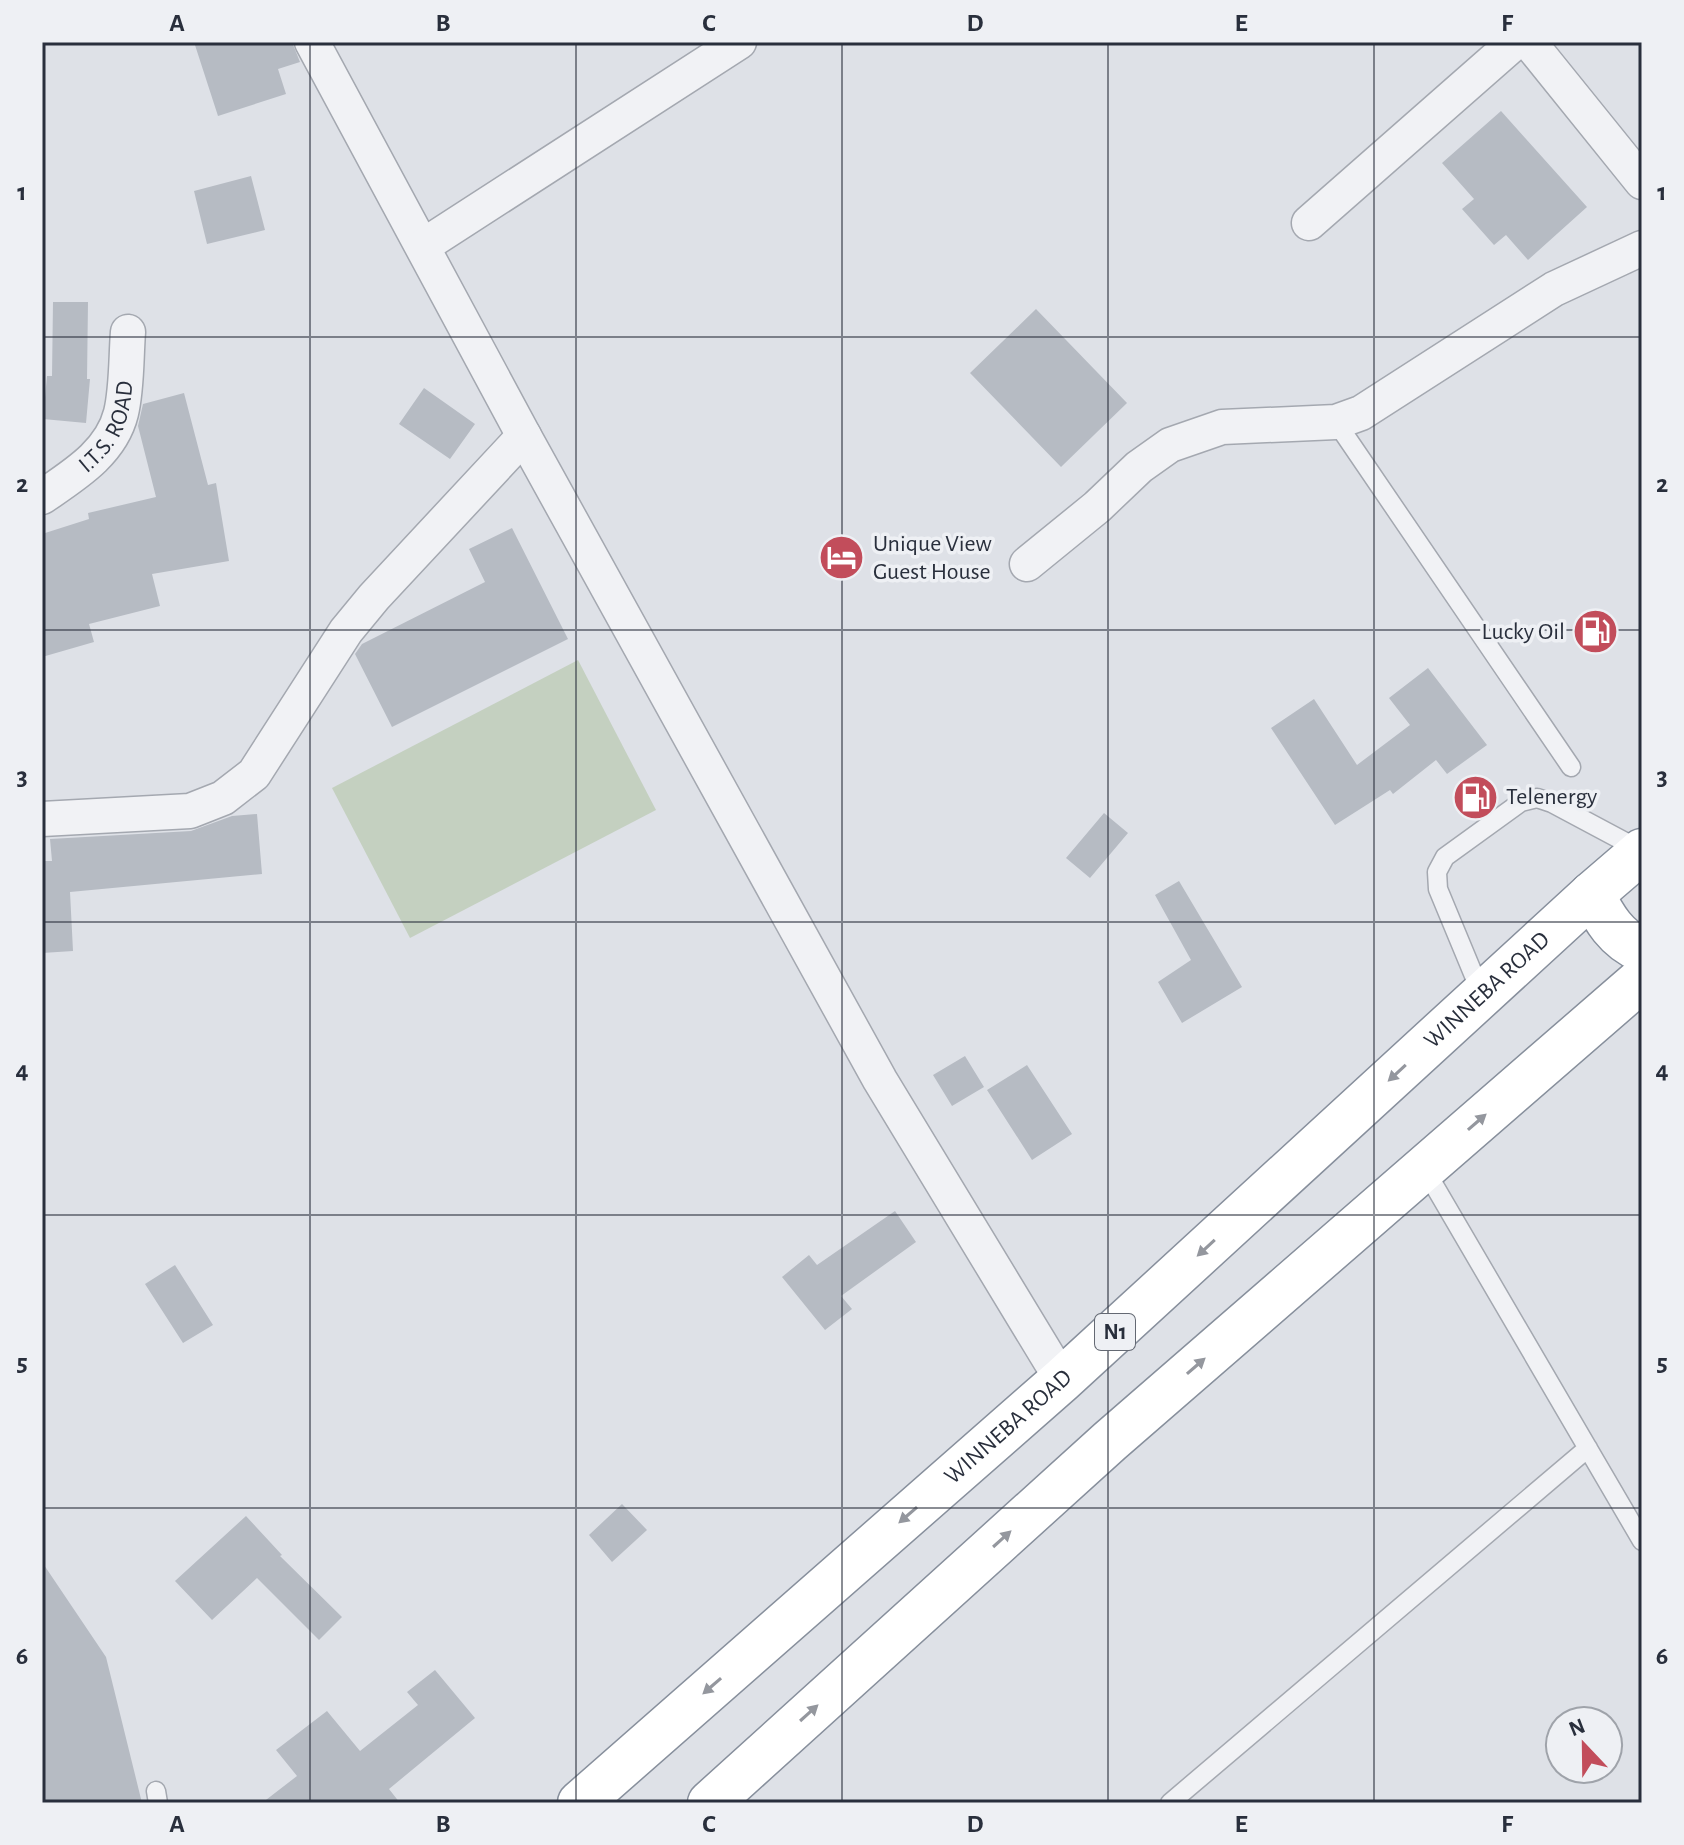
<svg xmlns="http://www.w3.org/2000/svg" width="1684" height="1845" viewBox="0 0 1684 1845" font-family="'Alegreya Sans',sans-serif">
	<style>
		.green { fill: #c4d0c0 }
		.building { fill: #b6bbc3 }
		.lines { fill: none; stroke-linecap: round; stroke-linejoin: round }
		.service-casing { stroke: #a4a8b0; stroke-width: 21 }
		.minor-casing { stroke: #a4a8b0; stroke-width: 37 }
		.trunk-casing { stroke: #878f9c; stroke-width: 47 }
		.service { stroke: #f1f2f5; stroke-width: 18 }
		.minor { stroke: #f1f2f5; stroke-width: 34 }
		.trunk { stroke: #fff; stroke-width: 44 }
		.oneway { fill: #94979e }
		.grid { fill: none; stroke: #292f3c; stroke-width: 2; stroke-opacity: 0.55 }
		.labels { text-anchor: middle; dominant-baseline: central; stroke-width: 7; stroke-linejoin: round; paint-order: stroke }
		.shield { fill: #eef0f4; stroke: #646973; stroke-width: 2 }
		.shield-label { font-size: 22px; font-weight: bold; fill: #292f3c }
		.street-label { font-size: 24px; fill: #292f3c; stroke: #eef0f4 }
		.poi-label { font-size: 24px; fill: #292f3c; stroke: #eef0f4; text-anchor: start }
		.neatline { fill: none; stroke: #292f3c; stroke-width: 3 }
		.grid-label { font-size: 26px; text-anchor: middle; font-weight: bold; fill: #292f3c }
	</style>
	<rect width="100%" height="100%" fill="#dee1e7"/>
	<!-- green -->
	<path class="green" d="M 578,660 L 656,810 L 410,938 L 332,788 Z"/>
	<!-- building -->
	<path class="building" d="M 194,42 L 292,42 L 300,62 L 278,69 L 286,94 L 218,116 Z
		M 1501,111 L 1587,207 L 1528,260 L 1506,235 L 1494,245 L 1462,209 L 1474,199 L 1442,163 Z
		M 251,176 L 265,230 L 207,244 L 194,191 Z
		M 53,302 L 88,302 L 87,379 L 90,379 L 86,423 L 43,419 L 47,376 L 52,376 Z
		M 1036,309 L 1127,403 L 1061,467 L 970,373 Z
		M 424,388 L 475,424 L 450,459 L 399,424 Z
		M 184,393 L 208,485 L 216,483 L 229,561 L 152,574 L 160,606 L 89,624 L 94,642 L 42,657 L 42,534 L 89,519 L 88,513 L 156,497 L 138,426 L 143,404 Z
		M 512,528 L 568,639 L 392,727 L 355,654 L 362,644 L 485,582 L 469,549 Z
		M 1428,668 L 1487,745 L 1447,774 L 1436,760 L 1393,794 L 1390,790 L 1335,825 L 1271,728 L 1314,699 L 1357,765 L 1410,725 L 1389,698 Z
		M 1104,813 L 1128,833 L 1090,878 L 1066,858 Z
		M 257,814 L 262,874 L 70,892 L 73,951 L 42,953 L 42,861 L 52,861 L 50,839 L 191,831 L 232,816 Z
		M 1179,881 L 1242,987 L 1182,1023 L 1158,982 L 1191,960 L 1155,895 Z
		M 965,1056 L 984,1087 L 952,1106 L 933,1075 Z
		M 1027,1065 L 1072,1134 L 1032,1160 L 987,1090 Z
		M 895,1211 L 916,1242 L 841,1296 L 852,1309 L 825,1330 L 782,1277 L 809,1255 L 817,1265 Z
		M 175,1265 L 213,1325 L 183,1343 L 145,1284 Z
		M 622,1504 L 647,1530 L 612,1562 L 589,1535 Z
		M 246,1516 L 282,1555 L 280,1556 L 342,1617 L 319,1640 L 257,1578 L 212,1620 L 175,1581 Z
		M 42,1562 L 106,1657 L 142,1803 L 42,1803 Z
		M 435,1670 L 475,1718 L 389,1789 L 400,1803 L 262,1803 L 297,1776 L 276,1750 L 327,1711 L 360,1751 L 418,1705 L 407,1692 Z"/>
	<g class="lines">
		<defs>
			<path id="service" d="M 1336,422 L 1571,767
				M 1482,995 L 1438,889 L 1437,872 L 1445,857 L 1521,802 L 1537,798 L 1552,803 L 1642,851
				M 1424,1168 L 1642,1541
				M 156,1791 L 158,1803
				M 1170,1803 L 1588,1448"/>
			<g id="minor">
				<path d="M 312,42 L 524,436 L 880,1080 L 1062,1380"/>
				<path d="M 1529,42 L 1642,182"/>
				<path d="M 1309,223 L 1515,42"/>
				<path d="M 423,246 L 739,42"/>
				<path id="s1" d="M 42,497 C 74,475 111,453 121,413 C 127,388 126,358 128,332"/>
				<path d="M 1027,564 L 1097,507 L 1139,467 L 1170,445 L 1222,427 L 1336,422 L 1361,413 L 1554,289 L 1642,248"/>
				<path d="M 42,819 L 190,811 L 223,798 L 254,774 L 346,631 L 374,597 L 524,436"/>
			</g>
			<g id="trunk">
				<path d="M 1592,894 C 1604,918 1616,939 1642,950"/>
				<path id="s2" d="M 580,1803 L 1062,1380 L 1592,894 L 1642,851"/>
				<path d="M 710,1803 L 1110,1441 L 1642,979"/>
			</g>
		</defs>
		<!-- service casing -->
		<use href="#service" class="service-casing"/>
		<!-- minor casing -->
		<use href="#minor" class="minor-casing"/>
		<!-- trunk casing -->
		<use href="#trunk" class="trunk-casing"/>
		<!-- service -->
		<use href="#service" class="service"/>
		<!-- minor -->
		<use href="#minor" class="minor"/>
		<!-- trunk -->
		<use href="#trunk" class="trunk"/>
	</g>
	<!-- one-way arrows -->
	<defs><path id="oneway-solid" d="M-6-.8H1V-3.2L6.5 0L1 3.2V.8H-6Z" transform="scale(2)"/></defs>
	<g class="oneway">
		<use href="#oneway-solid" transform="translate(1397 1073) rotate(137)"/>
		<use href="#oneway-solid" transform="translate(1477 1122) rotate(-41)"/>
		<use href="#oneway-solid" transform="translate(1206 1248) rotate(137)"/>
		<use href="#oneway-solid" transform="translate(1196 1366) rotate(-41)"/>
		<use href="#oneway-solid" transform="translate(908 1515) rotate(139)"/>
		<use href="#oneway-solid" transform="translate(1002 1539) rotate(-42)"/>
		<use href="#oneway-solid" transform="translate(712 1686) rotate(139)"/>
		<use href="#oneway-solid" transform="translate(809 1713) rotate(-42)"/>
	</g>
	<!-- grid -->
	<path class="grid" d="M 310,42 L 310,1803M 576,42 L 576,1803M 842,42 L 842,1803M 1108,42 L 1108,1803M 1374,42 L 1374,1803M 42,337 L 1642,337M 42,630 L 1642,630M 42,922 L 1642,922M 42,1215 L 1642,1215M 42,1508 L 1642,1508"/>
	<!-- icons -->
	<defs>
		<symbol id="hotel-disc" viewBox="-11 -11 22 22"><circle r="9.5" fill="#c24d5b" stroke="#eef0f4"/><path d="M-6-4.5h1.5V1H6V5H4.5V3h-9V5H-6ZM-4 0a1.8 1.8 0 1 1 3.6 0ZM.5 0V-2.5h3Q6-2.5 6 0Z" fill="#fff"/></symbol>
		<symbol id="fuel-disc" viewBox="-11 -11 22 22"><circle r="9.5" fill="#c24d5b" stroke="#eef0f4"/><path d="M-5.5-6h7V0h2V4h1.3V-2.5L3-4.5l.8-.8L6-3V5H2.5V1h-1V6h-7ZM-4.2-4.7v3.2H.2V-4.7Z" fill="#fff"/></symbol>
	</defs>
	<g fill-rule="evenodd">
		<use href="#hotel-disc" x="816" y="532" width="51" height="51"/>
		<use href="#fuel-disc" x="1570" y="606" width="51" height="51"/>
		<use href="#fuel-disc" x="1450" y="772" width="51" height="51"/>
	</g>
	<g class="labels">
		<!-- shield labels -->
		<rect class="shield" x="1095" y="1314" width="40" height="36" rx="6"/>
		<g class="shield-label">
			<text x="1115" y="1332">N1</text>
		</g>
		<!-- street labels -->
		<g class="street-label">
			<text stroke="none"><textPath href="#s1" startOffset="100">I.T.S. ROAD</textPath></text>
			<text stroke="none"><textPath href="#s2" startOffset="1218">WINNEBA ROAD</textPath></text>
			<text stroke="none"><textPath href="#s2" startOffset="570">WINNEBA ROAD</textPath></text>
		</g>
		<!-- poi labels -->
		<g class="poi-label">
			<text x="873" y="544">Unique View<tspan x="873" dy="28">Guest House</tspan></text>
			<text x="1565" y="632" text-anchor="end">Lucky Oil</text>
			<text x="1506" y="797">Telenergy</text>
		</g>
	</g>
	<!-- border -->
	<rect width="1684" height="1845" fill="none" stroke="#eef0f4" stroke-width="88"/>
	<!-- north arrow -->
	<g transform="translate(1584 1745) rotate(338)"><circle r="38" fill="#eef0f4" stroke="#9fa3aa" stroke-width="2"/>
	<path d="M0-6L14 30L0 20L-14 30Z" fill="#c24d5b"/>
	<text y="-12" font-size="22" font-weight="bold" text-anchor="middle" fill="#292f3c">N</text>
	</g>
	<rect x="44" y="44" width="1596" height="1757" class="neatline"/>
	<g class="grid-label">
		<text x="177" y="31">A</text>
		<text x="443" y="31">B</text>
		<text x="709" y="31">C</text>
		<text x="975" y="31">D</text>
		<text x="1241" y="31">E</text>
		<text x="1507" y="31">F</text>
		<text x="22" y="200">1</text>
		<text x="1662" y="200">1</text>
		<text x="22" y="492">2</text>
		<text x="1662" y="492">2</text>
		<text x="22" y="785">3</text>
		<text x="1662" y="785">3</text>
		<text x="22" y="1078">4</text>
		<text x="1662" y="1078">4</text>
		<text x="22" y="1371">5</text>
		<text x="1662" y="1371">5</text>
		<text x="22" y="1664">6</text>
		<text x="1662" y="1664">6</text>
		<text x="177" y="1832">A</text>
		<text x="443" y="1832">B</text>
		<text x="709" y="1832">C</text>
		<text x="975" y="1832">D</text>
		<text x="1241" y="1832">E</text>
		<text x="1507" y="1832">F</text>
	</g>
</svg>
